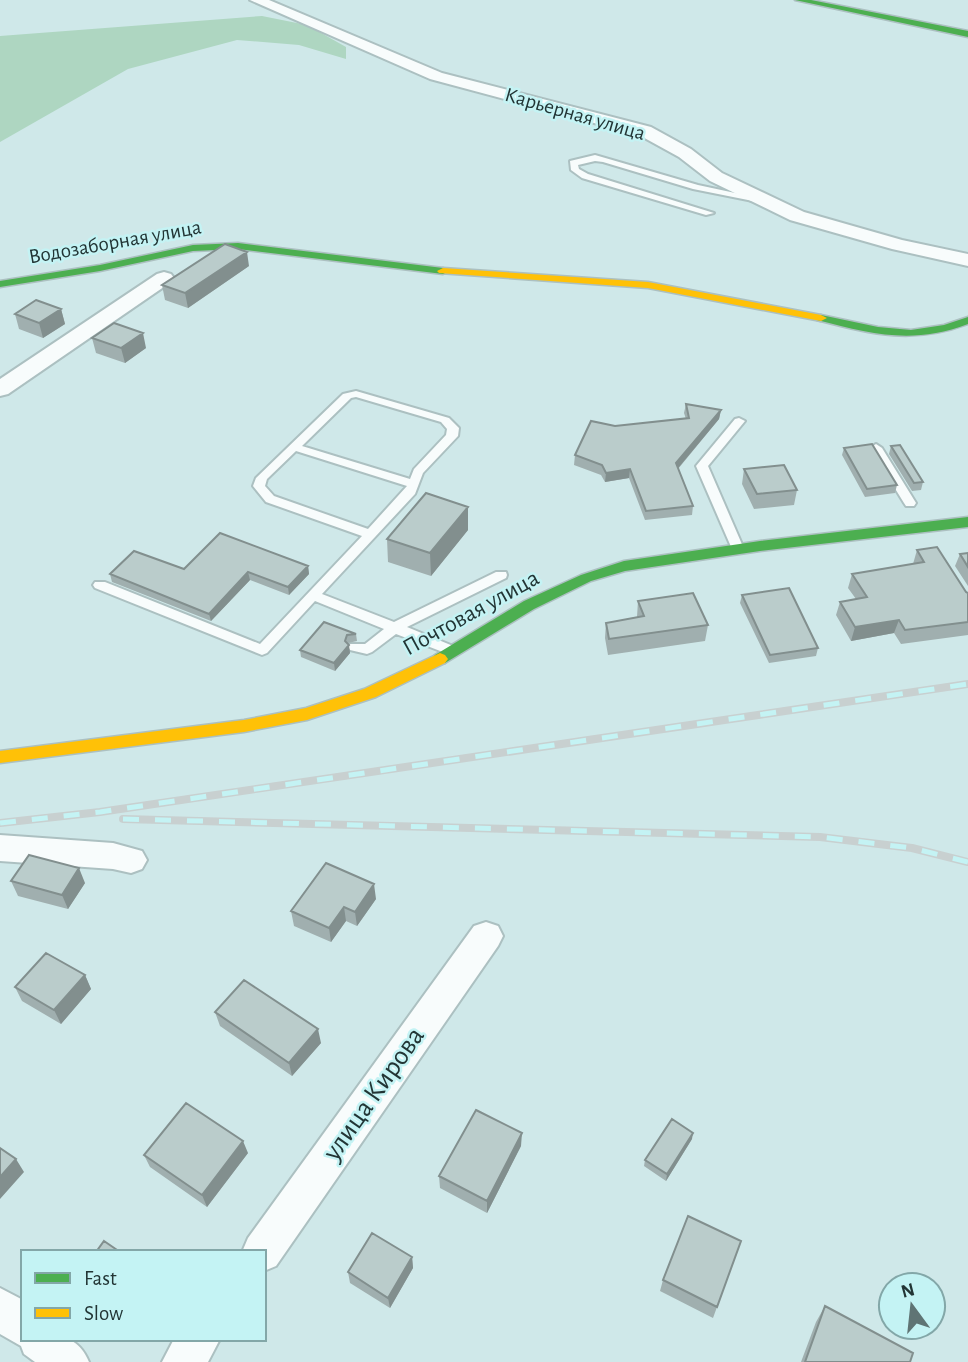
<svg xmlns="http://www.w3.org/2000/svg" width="968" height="1362" viewBox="0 0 968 1362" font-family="'Alegreya Sans',sans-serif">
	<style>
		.green { fill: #aed6c1 }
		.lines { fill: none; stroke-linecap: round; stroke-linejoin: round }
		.lane-casing { stroke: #acc0c1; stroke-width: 4 }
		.street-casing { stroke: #acc0c1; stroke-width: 4 }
		.fast-casing { stroke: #acc0c1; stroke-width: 3 }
		.slow-casing { stroke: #acc0c1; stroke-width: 3 }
		.lane { fill: #f8fcfc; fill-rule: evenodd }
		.street { fill: #f8fcfc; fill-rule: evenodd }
		.fast { fill: #4caf50; fill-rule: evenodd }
		.slow { fill: #ffc107; fill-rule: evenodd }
		.rail-casing { stroke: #c8d0d0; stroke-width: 8 }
		.rail { stroke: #c4f3f4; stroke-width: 5; stroke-dasharray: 16; stroke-linecap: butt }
		.wall { fill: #a0afaf }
		.shaded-wall { fill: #828f8e }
		.building { fill: #bacccb; stroke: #828f8e; stroke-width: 2 }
		.labels { text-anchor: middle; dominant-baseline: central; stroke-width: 5; stroke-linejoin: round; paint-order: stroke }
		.far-street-label { font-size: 21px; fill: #223535; stroke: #c4f3f4 }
		.street-label { font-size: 24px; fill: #223535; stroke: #c4f3f4 }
		.near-street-label { font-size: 28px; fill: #223535; stroke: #c4f3f4 }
	</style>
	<rect width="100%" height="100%" fill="#cfe8e9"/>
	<!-- green -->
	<path class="green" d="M 262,16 L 307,25 L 346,47 L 346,59 L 299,45 L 237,40 L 128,69 L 0,142 L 0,36 Z"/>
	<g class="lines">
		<defs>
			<path id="lane" d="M 595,155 L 698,185 L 763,199 L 758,202 L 693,189 L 603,162 L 595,161 L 578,165 L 579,169 L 588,174 L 714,213 L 706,215 L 582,178 L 571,170 L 570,161 Z
				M 356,391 L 449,418 L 459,428 L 458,436 L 423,473 L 415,494 L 322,594 L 394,622 L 496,572 L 506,572 L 507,575 L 506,578 L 407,627 L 458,648 L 460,651 L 458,654 L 448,654 L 396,634 L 372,652 L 367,654 L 350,650 L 348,647 L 350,644 L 365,644 L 384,629 L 315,601 L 267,653 L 262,655 L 95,588 L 93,585 L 95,582 L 105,582 L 260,644 L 362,536 L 266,502 L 253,486 L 256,478 L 343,394 ZM 356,397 L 441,422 L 447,429 L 446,435 L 414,469 L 410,479 L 302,446 L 351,398 ZM 296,451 L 407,486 L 368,529 L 274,496 L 265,486 L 267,479 Z
				M 739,418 L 745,421 L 708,466 L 744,549 L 738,553 L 732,549 L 696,466 L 735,419 Z
				M 876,444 L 882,448 L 916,503 L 914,506 L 906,506 L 904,503 L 870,448 Z"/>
			<path id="street" d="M 250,0 L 269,0 L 442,73 L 651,127 L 691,149 L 722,173 L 804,212 L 902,240 L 968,254 L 968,266 L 892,249 L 790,220 L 710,181 L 679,157 L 639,135 L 430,79 Z
				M 164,272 L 171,274 L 174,278 L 171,282 L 8,394 L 0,396 L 0,379 L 157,274 Z
				M 0,835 L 113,843 L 142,851 L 147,860 L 142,869 L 131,873 L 113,869 L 0,861 Z
				M 486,922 L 498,926 L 503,936 L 498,946 L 276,1266 L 264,1271 L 264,1252 L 242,1252 L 248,1238 L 474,926 Z
				M 0,1288 L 23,1300 L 23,1339 C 53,1339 75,1329 89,1362 L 35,1362 L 24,1354 L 21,1346 L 0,1334 Z
				M 174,1339 L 220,1339 L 208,1362 L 162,1362 Z"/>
			<path id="fast" d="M 795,0 L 811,0 L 968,31 L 968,37 Z
				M 238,243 L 443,268 L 449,271 L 443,274 L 238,249 L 193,251 L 100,271 L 0,287 L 0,281 L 100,265 L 193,245 Z
				M 821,315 L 878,327 L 911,330 L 944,325 L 968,317 L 968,324 C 912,345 872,334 817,320 L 817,316 Z
				M 968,517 L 968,527 L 760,551 L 625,571 L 591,581 L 534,609 L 445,663 L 435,663 L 432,659 L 435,655 L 524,601 L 581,575 L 624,561 L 760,541 Z"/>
			<path id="slow" d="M 443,268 L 648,282 L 821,315 L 827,318 L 821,321 L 648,288 L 439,273 L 437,271 Z
				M 440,653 L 445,655 L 448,659 L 445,663 L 376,697 L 307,720 L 244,732 L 0,763 L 0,751 L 244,720 L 306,708 L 364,689 Z"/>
		</defs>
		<!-- lane casing -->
		<use href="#lane" class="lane-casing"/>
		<!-- street casing -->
		<use href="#street" class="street-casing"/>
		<!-- fast casing -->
		<use href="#fast" class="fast-casing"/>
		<!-- slow casing -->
		<use href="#slow" class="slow-casing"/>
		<!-- lane -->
		<use href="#lane" class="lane"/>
		<!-- street -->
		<use href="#street" class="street"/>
		<!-- fast -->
		<use href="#fast" class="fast"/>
		<!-- slow -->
		<use href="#slow" class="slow"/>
		<defs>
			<path id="rail" d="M 123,819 L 820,837 L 912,848 L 968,862
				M 0,823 L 100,812 L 968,684"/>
		</defs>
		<!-- rail casing -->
		<use href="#rail" class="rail-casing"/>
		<!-- rail -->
		<use href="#rail" class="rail"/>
	</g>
	<!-- wall -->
	<path class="wall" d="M 249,266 L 188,308 L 165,300 L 162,285 Z
		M 61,309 L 65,324 L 43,338 L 19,329 L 15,314 Z
		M 92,338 L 146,348 L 125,363 L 96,353 Z
		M 686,404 L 721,410 L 719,419 L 678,469 L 693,506 L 692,515 L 645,520 L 629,478 L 605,482 L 601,475 L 574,465 L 575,455 L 615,426 L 686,419 L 684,413 Z
		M 891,446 L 923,482 L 921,490 L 912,491 L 889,454 Z
		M 844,448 L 897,485 L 895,493 L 865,497 L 842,455 Z
		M 744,469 L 797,490 L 794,505 L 754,509 L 742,484 Z
		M 468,530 L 431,576 L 388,562 L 387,539 Z
		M 917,550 L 968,593 L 968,635 L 901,644 L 894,633 L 851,641 L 836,615 L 840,602 L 856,599 L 848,588 L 852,574 L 913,564 Z
		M 968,553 L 968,586 L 955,566 L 960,554 Z
		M 308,566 L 309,574 L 289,595 L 250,580 L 211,621 L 112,582 L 110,574 L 184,569 Z
		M 742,595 L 818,648 L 816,656 L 769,663 L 740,603 Z
		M 638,601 L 708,625 L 705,641 L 608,655 L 605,638 L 606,623 L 637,617 Z
		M 324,622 L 356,634 L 357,641 L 348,643 L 350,653 L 335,671 L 301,657 L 300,650 Z
		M 11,881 L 85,883 L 68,909 L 18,896 Z
		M 376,899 L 357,926 L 346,921 L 331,942 L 294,926 L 291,911 Z
		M 85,975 L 91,989 L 61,1024 L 22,1001 L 15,987 Z
		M 215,1012 L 321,1043 L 292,1076 L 220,1026 Z
		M 692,1139 L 666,1181 L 644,1166 L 645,1160 Z
		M 521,1146 L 487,1213 L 440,1188 L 439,1176 Z
		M 248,1153 L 207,1207 L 150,1167 L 144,1155 Z
		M 412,1257 L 413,1268 L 390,1308 L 350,1283 L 348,1272 Z
		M 663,1280 L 717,1307 L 713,1318 L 660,1291 Z
		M 825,1306 L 910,1362 L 801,1362 L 816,1322 Z"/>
	<!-- shaded-wall -->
	<path class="shaded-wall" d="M 247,252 L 249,266 L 188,308 L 185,293 Z
		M 61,309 L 65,324 L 43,338 L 39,323 Z
		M 143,333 L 146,348 L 125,363 L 121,348 Z
		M 721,410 L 719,419 L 674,473 L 676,463 Z
		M 630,469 L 629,478 L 605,482 L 606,473 Z
		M 468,507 L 468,530 L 431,576 L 430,553 Z
		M 308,566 L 309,574 L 289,595 L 288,587 Z
		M 248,572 L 250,580 L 211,621 L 209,614 Z
		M 899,620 L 894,633 L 851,641 L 855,627 Z
		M 349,645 L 350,653 L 335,671 L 334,663 Z
		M 79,868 L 85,883 L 68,909 L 62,895 Z
		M 374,884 L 376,899 L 357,926 L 355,912 Z
		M 344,907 L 346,921 L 331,942 L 329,928 Z
		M 85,975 L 91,989 L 61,1024 L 54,1010 Z
		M 318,1029 L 321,1043 L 292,1076 L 289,1063 Z
		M 522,1133 L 521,1146 L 487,1213 L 487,1201 Z
		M 693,1133 L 692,1139 L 666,1181 L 667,1174 Z
		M 243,1141 L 248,1153 L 207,1207 L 202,1195 Z
		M 16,1159 L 24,1172 L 0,1199 L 0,1177 Z
		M 412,1257 L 413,1268 L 390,1308 L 388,1298 Z"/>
	<!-- building -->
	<path class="building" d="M 225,244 L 247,252 L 185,293 L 162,285 Z
		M 36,300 L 61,309 L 39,323 L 15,314 Z
		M 114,323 L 143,333 L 121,348 L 92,338 Z
		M 686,404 L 721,410 L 676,463 L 693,506 L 646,511 L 630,469 L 606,473 L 602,465 L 575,455 L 591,421 L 615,426 L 689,418 Z
		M 872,444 L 897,485 L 867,489 L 844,448 Z
		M 900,445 L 923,482 L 914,483 L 891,446 Z
		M 784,465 L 797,490 L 757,494 L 744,469 Z
		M 426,493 L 468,507 L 430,553 L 387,539 Z
		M 220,533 L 308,566 L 288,587 L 248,572 L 209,614 L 110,574 L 134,551 L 184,569 Z
		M 937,547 L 966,592 L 968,593 L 968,622 L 905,630 L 899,620 L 855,627 L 840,602 L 867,597 L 852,574 L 924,562 L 917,550 Z
		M 968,553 L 968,567 L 960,554 Z
		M 789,588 L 818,648 L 770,655 L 742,595 Z
		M 693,593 L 708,625 L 609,639 L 606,623 L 644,616 L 638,601 Z
		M 324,622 L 356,634 L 347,635 L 345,641 L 349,645 L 334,663 L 300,650 Z
		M 29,855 L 79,868 L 62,895 L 11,881 Z
		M 326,863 L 374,884 L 355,912 L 344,907 L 329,928 L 291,911 Z
		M 46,953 L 85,975 L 54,1010 L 15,987 Z
		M 244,980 L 318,1029 L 289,1063 L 215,1012 Z
		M 186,1103 L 243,1141 L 202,1195 L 144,1155 Z
		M 476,1110 L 522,1133 L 487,1201 L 439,1176 Z
		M 672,1119 L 693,1133 L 667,1174 L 645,1160 Z
		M 0,1148 L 16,1159 L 0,1177 Z
		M 688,1216 L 741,1241 L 717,1307 L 663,1280 Z
		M 372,1233 L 412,1257 L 388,1298 L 348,1272 Z
		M 104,1241 L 120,1252 L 96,1252 Z
		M 825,1306 L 913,1353 L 910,1362 L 805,1362 Z"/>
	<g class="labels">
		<!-- far-street labels -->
		<g class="far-street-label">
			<text transform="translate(575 114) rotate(16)">Карьерная улица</text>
			<text transform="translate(115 242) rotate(-10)">Водозаборная улица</text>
		</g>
		<!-- street labels -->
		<g class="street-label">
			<text transform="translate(471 613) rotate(-29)">Почтовая улица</text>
		</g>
		<!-- near-street labels -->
		<g class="near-street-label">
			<text transform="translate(374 1094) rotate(-55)">улица Кирова</text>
		</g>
	</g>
	<!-- legend -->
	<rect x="21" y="1250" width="245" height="91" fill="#c4f3f4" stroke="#83a7a8" stroke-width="2"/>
	<rect x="35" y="1273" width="35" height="10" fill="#4caf50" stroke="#83a7a8" stroke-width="2"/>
	<text x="84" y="1285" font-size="21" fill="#223535">Fast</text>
	<rect x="35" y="1308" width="35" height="10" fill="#ffc107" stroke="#83a7a8" stroke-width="2"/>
	<text x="84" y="1320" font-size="21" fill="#223535">Slow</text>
	<!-- north arrow -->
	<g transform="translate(912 1306) rotate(345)"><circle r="33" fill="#c4f3f4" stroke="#83a7a8" stroke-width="2"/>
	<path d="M0-5L12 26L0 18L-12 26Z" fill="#5f7474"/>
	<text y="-10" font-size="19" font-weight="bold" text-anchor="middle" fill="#223535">N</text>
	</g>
</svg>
